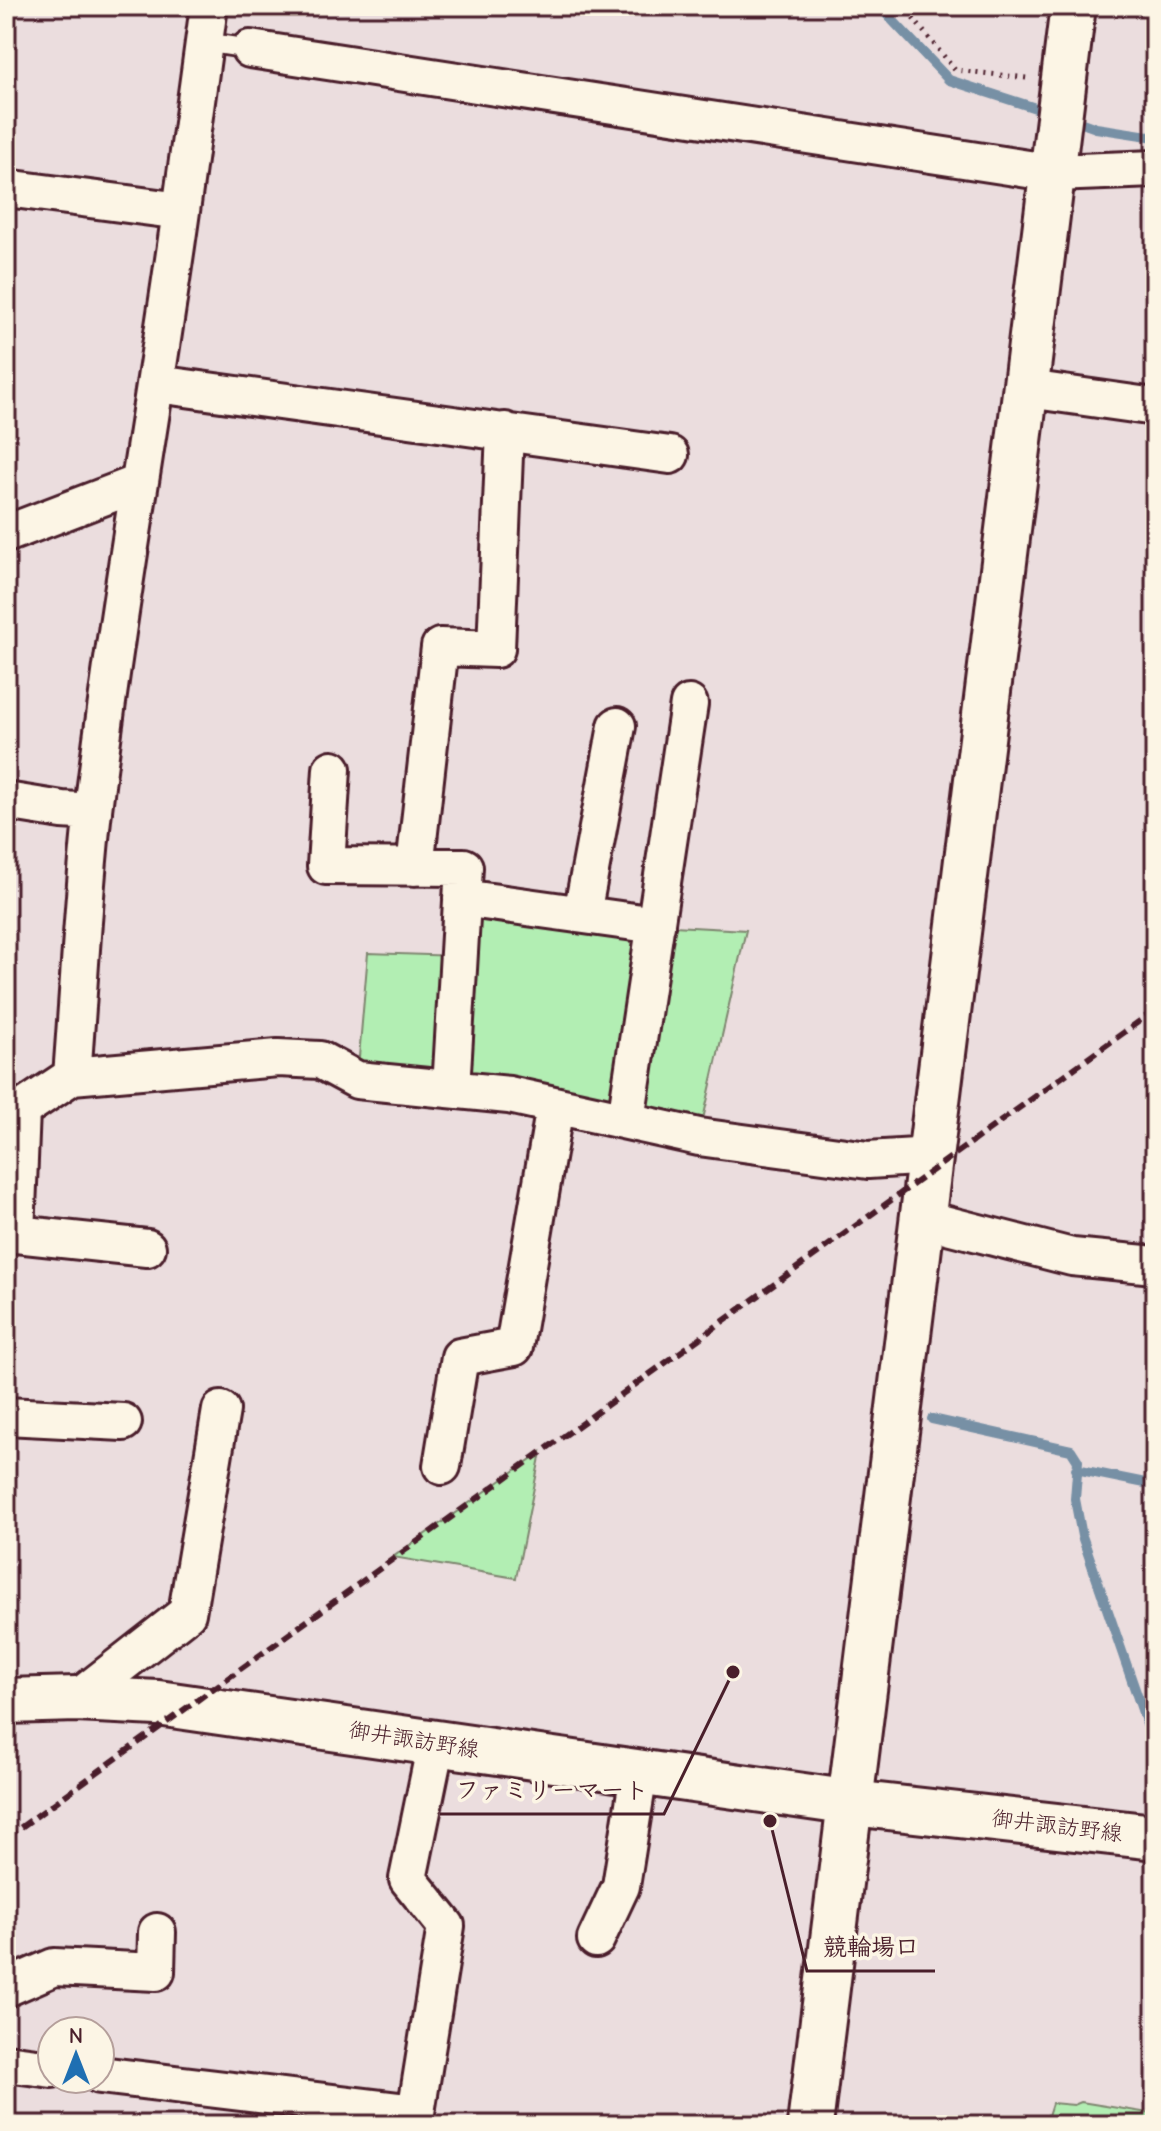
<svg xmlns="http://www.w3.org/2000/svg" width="1161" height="2131" viewBox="0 0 1161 2131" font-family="'Comic Neue','Klee One',sans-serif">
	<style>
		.green { fill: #b2eeb3; stroke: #7e866f; stroke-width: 2 }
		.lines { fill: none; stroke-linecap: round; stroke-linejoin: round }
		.stream { stroke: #7790a5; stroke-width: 10 }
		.lane-casing { stroke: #4a1f2b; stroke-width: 24 }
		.street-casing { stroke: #4a1f2b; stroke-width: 42 }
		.secondary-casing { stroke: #4a1f2b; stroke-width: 50 }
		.path { stroke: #4a1f2b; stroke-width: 5; stroke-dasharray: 2 6; stroke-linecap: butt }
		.lane { stroke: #fcf5e5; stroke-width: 18 }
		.street { stroke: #fcf5e5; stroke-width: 36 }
		.secondary { stroke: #fcf5e5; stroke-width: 44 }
		.rail { stroke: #4a1f2b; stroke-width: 6; stroke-dasharray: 12 6; stroke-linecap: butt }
		.labels { text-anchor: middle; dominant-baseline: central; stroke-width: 7; stroke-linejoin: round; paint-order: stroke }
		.street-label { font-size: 22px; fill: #4a1f2b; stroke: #fcf5e5 }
		.leader { fill: none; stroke: #4a1f2b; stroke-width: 3 }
		.callout-dot { fill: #4a1f2b; stroke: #fcf5e5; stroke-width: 3 }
		.callout-label { font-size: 24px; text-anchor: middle; font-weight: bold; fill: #4a1f2b; stroke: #fcf5e5; stroke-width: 7; stroke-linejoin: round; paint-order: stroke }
	</style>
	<rect width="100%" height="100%" fill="#ebddde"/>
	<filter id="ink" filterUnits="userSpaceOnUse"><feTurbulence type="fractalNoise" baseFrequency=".0125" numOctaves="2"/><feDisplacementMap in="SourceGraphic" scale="16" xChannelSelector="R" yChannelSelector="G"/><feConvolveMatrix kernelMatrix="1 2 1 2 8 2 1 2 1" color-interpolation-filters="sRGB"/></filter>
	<g filter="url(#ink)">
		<!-- green -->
		<path class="green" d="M 462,898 L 655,925 L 746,930 L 699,1137 L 357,1080 L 368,953 L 458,956 Z
			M 541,1452 L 516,1578 L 393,1557 Z
			M 1081,2102 L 1155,2114 L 1155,2125 L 1045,2125 L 1052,2103 L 1074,2105 Z"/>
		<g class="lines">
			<!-- stream -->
			<path class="stream" d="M 879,6 L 949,80 L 1048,112
				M 1071,119 L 1096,128 L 1155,137
				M 932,1419 L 1071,1450 L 1078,1461 L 1075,1499 L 1082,1536 L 1148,1727 L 1155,1734
				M 1076,1469 L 1155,1485"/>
			<defs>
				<path id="lane" d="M 204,42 L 250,49"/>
				<path id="street" d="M 250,49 L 1054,173 L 1155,169
					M 6,188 L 181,211 C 153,411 117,610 93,810 C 83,898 79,988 72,1076
					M 181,211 L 209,6
					M 157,384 L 670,455
					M 1028,389 L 1155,407
					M 6,534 L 139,483
					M 332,769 L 326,866 L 464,867 L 451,1089
					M 6,801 L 62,810 L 93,812
					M 415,867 L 440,647 L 496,649 L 505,431
					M 462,898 L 656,925
					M 582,914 L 617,726
					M 6,1110 L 21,1110 L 72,1076 L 278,1058 L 320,1060 L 357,1080 L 509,1095 L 699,1137 L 868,1160 L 932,1156
					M 21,1110 L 16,1234 L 147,1248
					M 626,1120 L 689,704
					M 924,1219 L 1072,1257 L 1155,1265
					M 6,1416 L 123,1422
					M 442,1466 L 460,1357 L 514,1347 L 555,1106
					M 77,1699 L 187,1613 L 221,1410
					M 596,1939 L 621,1886 L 639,1773
					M 6,1988 L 54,1967 L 156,1972 L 157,1932
					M 6,2063 L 52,2069
					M 100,2075 L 416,2113
					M 414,2125 L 446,1926 L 408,1879 L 436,1743"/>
				<path id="secondary" d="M 6,1701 L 77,1699 L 158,1703 L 852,1803 L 1155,1837
					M 810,2125 L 1073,6"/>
			</defs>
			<!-- lane casing -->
			<use href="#lane" class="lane-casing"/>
			<!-- street casing -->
			<use href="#street" class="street-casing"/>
			<!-- secondary casing -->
			<use href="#secondary" class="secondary-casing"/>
			<!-- path -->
			<path class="path" d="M 903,6 L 955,70 L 1027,78"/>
			<!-- lane -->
			<use href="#lane" class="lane"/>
			<!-- street -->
			<use href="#street" class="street"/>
			<!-- secondary -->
			<use href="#secondary" class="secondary"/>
			<!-- rail -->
			<path class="rail" d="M 6,1838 L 1155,1010"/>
		</g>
	</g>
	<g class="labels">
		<!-- street labels -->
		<g class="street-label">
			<text transform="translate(414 1740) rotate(9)">御井諏訪野線</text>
			<text transform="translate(1057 1826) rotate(7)">御井諏訪野線</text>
		</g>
	</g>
	<!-- callouts -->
	<path class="leader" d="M733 1672L664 1814H440M770 1821L807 1971H935"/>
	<g class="callout-dot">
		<circle cx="733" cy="1672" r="8"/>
		<circle cx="770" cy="1821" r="8"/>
	</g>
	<g class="callout-label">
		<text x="552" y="1798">ファミリーマート</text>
		<text x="871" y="1955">競輪場口</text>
	</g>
	<!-- margin -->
	<rect width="1161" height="2131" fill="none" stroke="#fcf5e5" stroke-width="32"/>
	<rect x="16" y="16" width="1129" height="2099" fill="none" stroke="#4a1f2b" stroke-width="3" filter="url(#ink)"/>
	<!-- north arrow -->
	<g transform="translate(76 2055)"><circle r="38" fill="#fcf5e5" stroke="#b59f9b" stroke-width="2"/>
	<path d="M0-6L14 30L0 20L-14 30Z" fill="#1f6fb2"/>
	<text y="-12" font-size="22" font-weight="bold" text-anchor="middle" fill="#4a1f2b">N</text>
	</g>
</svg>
